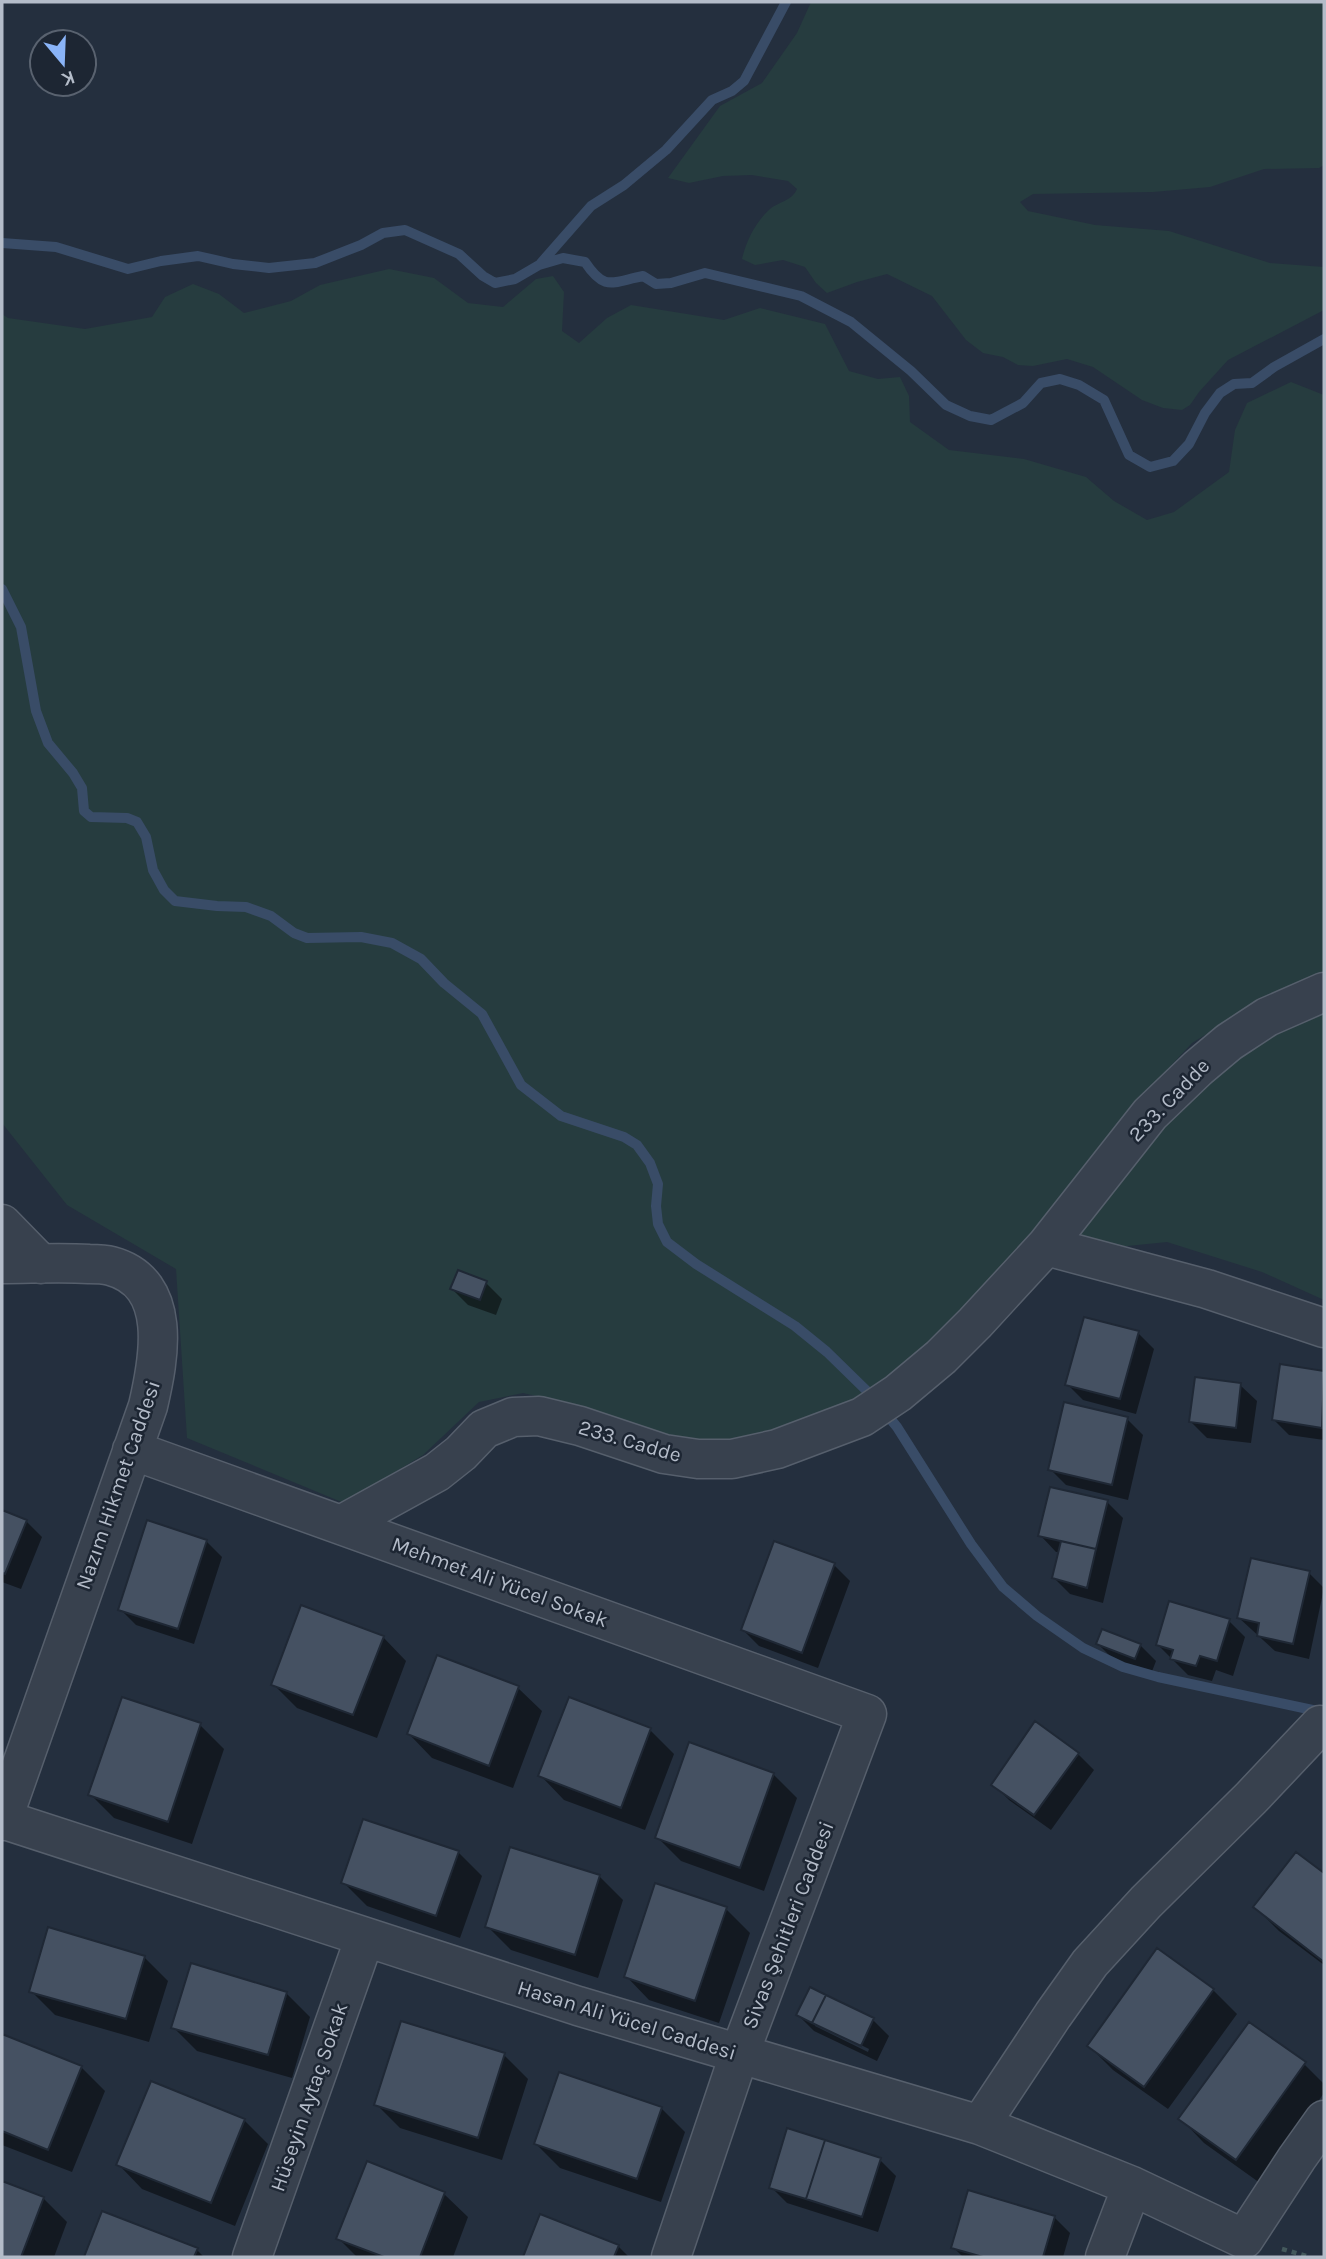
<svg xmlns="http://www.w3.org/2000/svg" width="1326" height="2259" viewBox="0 0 1326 2259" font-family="Karla,sans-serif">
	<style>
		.grass { fill: #263c3f }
		.shadow { fill: #0007; fill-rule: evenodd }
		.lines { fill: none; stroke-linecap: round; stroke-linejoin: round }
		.stream { stroke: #394c67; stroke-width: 10 }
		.building { fill: #455162; stroke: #1f2835; stroke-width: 2 }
		.minor-casing { stroke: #565f6c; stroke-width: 41 }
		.path { stroke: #44595c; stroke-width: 4.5; stroke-dasharray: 5 5; stroke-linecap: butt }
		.minor { stroke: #38414e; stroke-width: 38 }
		.labels { text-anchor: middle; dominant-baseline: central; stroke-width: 5; stroke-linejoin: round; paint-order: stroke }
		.street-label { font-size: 21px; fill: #b4bcc9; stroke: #1d2633 }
	</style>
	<rect width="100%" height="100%" fill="#242f3e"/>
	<!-- grass -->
	<path class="grass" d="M 811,2 L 1324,2 L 1324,165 L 1319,168 L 1264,169 L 1210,187 L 1153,192 L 1033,194 L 1020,202 L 1028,211 L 1095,225 L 1169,231 L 1270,263 L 1324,267 L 1324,310 L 1228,360 L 1199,392 L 1190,405 L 1182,410 L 1163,408 L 1142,400 L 1093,367 L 1067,359 L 1033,366 L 1018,365 L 1003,357 L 983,353 L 966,340 L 932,296 L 887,274 L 857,282 L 827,293 L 816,283 L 805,267 L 783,260 L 755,265 L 742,259 C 746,241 756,221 770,209 C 780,201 792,201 797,189 L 788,181 L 752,175 L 723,176 L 689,183 L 668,178 L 720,106 L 762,83 L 797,33 Z
		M 389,269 L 434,278 L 468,303 L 503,307 L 536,279 L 553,276 L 564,292 L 562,331 L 579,343 L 607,318 L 631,305 L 724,320 L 760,308 L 825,324 L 849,371 L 878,379 L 900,377 L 909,396 L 910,422 L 949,450 L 1024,459 L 1086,477 L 1114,501 L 1147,520 L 1174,512 L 1229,472 L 1235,430 L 1247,403 L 1291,382 L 1324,395 L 1324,976 L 1249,1008 L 1192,1043 L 1127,1113 L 1042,1229 L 989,1287 L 891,1377 L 847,1409 L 792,1430 L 721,1442 L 664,1436 L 571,1404 L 523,1393 L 479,1402 L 423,1455 L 344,1503 L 187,1438 L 176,1269 L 67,1205 L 2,1123 L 2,314 L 8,318 L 85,329 L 152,317 L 165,297 L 193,284 L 219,294 L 244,313 L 291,301 L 320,285 Z
		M 1324,1012 L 1324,1300 L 1262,1272 L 1167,1242 L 1117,1247 L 1074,1236 L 1166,1122 L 1254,1044 Z"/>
	<!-- shadow -->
	<path class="shadow" d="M 486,1283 L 502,1299 L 496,1315 L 468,1305 L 452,1289 Z
		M 1138,1333 L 1154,1349 L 1136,1414 L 1083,1400 L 1067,1384 Z
		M 1281,1366 L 1324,1373 L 1324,1440 L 1289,1435 L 1273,1419 Z
		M 1240,1385 L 1257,1401 L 1251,1443 L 1207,1438 L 1191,1422 Z
		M 1127,1419 L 1143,1435 L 1128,1500 L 1066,1485 L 1050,1469 Z
		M 1107,1502 L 1123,1518 L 1103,1603 L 1070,1594 L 1054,1578 L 1060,1552 L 1056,1552 L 1040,1535 Z
		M 2,1511 L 26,1521 L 42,1537 L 21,1589 L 2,1582 Z
		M 206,1541 L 222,1557 L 194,1644 L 136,1625 L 120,1609 Z
		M 776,1543 L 834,1565 L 850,1581 L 818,1668 L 759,1646 L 743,1630 Z
		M 1309,1573 L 1324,1588 L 1309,1659 L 1275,1651 L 1239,1618 Z
		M 1229,1621 L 1245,1637 L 1233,1676 L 1216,1670 L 1212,1681 L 1188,1675 L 1158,1645 Z
		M 383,1637 L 406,1661 L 377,1738 L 297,1708 L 273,1684 Z
		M 1098,1644 L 1140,1645 L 1156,1661 L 1151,1674 L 1114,1660 Z
		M 518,1688 L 542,1711 L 513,1788 L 432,1758 L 409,1734 Z
		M 200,1725 L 224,1749 L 192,1844 L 114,1818 L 90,1794 Z
		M 650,1730 L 674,1754 L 645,1830 L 564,1800 L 541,1776 Z
		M 1078,1754 L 1094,1770 L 1051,1830 L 1009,1800 L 993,1784 Z
		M 773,1774 L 797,1798 L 764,1891 L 681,1861 L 657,1837 Z
		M 458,1852 L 482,1876 L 460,1938 L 367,1906 L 343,1882 Z
		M 1296,1854 L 1324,1875 L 1324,1965 L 1279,1931 L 1255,1907 Z
		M 599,1876 L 623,1900 L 598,1978 L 511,1950 L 487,1926 Z
		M 726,1909 L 750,1933 L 719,2023 L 649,2000 L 626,1976 Z
		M 1157,1951 L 1213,1990 L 1237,2014 L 1168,2109 L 1113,2070 L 1089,2046 Z
		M 144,1957 L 168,1981 L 149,2042 L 55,2015 L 31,1991 Z
		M 810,1989 L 873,2020 L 889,2036 L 877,2061 L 814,2031 L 798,2015 ZM 815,2022 L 869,2049 L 868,2052 L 815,2026 Z
		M 286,1993 L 310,2017 L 292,2078 L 197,2051 L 173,2027 Z
		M 2,2036 L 81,2067 L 105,2091 L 72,2172 L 2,2145 Z
		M 504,2055 L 528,2079 L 502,2160 L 400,2128 L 376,2104 Z
		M 1304,2064 L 1324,2084 L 1324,2093 L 1260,2183 L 1204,2143 L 1181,2119 Z
		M 661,2108 L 685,2132 L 661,2202 L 560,2168 L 536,2144 Z
		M 244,2120 L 268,2144 L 235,2226 L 142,2189 L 119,2165 Z
		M 880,2160 L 896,2176 L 878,2232 L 787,2203 L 771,2187 Z
		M 2,2183 L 43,2198 L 67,2222 L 54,2257 L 2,2257 Z
		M 444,2194 L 468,2217 L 453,2257 L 357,2257 L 338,2238 Z
		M 103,2214 L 197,2250 L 204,2257 L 86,2257 Z
		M 541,2216 L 618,2246 L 629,2257 L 525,2257 Z
		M 1054,2217 L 1070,2233 L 1063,2257 L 963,2257 L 953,2247 Z"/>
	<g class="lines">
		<!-- stream -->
		<path class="stream" d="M 2,243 L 56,247 L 128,269 L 161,261 L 198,256 L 233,264 L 269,268 L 315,263 L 361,245 L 383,233 L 405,230 L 459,254 L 483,276 L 495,283 L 515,279 L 539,265 L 563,258 L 585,262 C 605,292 612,282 643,276 L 656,284 L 671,283 L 705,273 L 801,296 L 851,322 L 911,371 L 946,405 L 970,416 L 991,420 L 1023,403 L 1041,383 L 1060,379 L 1079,385 L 1104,400 L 1129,455 L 1150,467 L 1173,461 L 1189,444 L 1205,413 L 1220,393 L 1234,384 L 1252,383 L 1274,367 L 1324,339
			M 541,263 L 591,206 L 624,185 L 666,150 L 712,100 L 732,91 L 744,81 L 786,2
			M 2,589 L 21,627 L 36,711 L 48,743 L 73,773 L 82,788 L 84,811 L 91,817 L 127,818 L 137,822 L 146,837 L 153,870 L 164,890 L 175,901 L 217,906 L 246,907 L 271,916 L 294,933 L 307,938 L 361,937 L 392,943 L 421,959 L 444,983 L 482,1014 L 521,1085 L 561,1116 L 624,1137 L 637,1145 L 650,1163 L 658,1184 L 656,1206 L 658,1224 L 667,1242 L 696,1264 L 795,1326 L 827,1352 L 869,1393 L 897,1427 L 971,1544 L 1003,1587 L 1037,1616 L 1083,1648 L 1123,1667 L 1158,1677 L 1322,1712"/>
	</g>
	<!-- building -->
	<path class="building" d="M 458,1270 L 487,1281 L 480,1300 L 450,1289 Z
		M 1084,1317 L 1139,1331 L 1120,1399 L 1065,1385 Z
		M 1280,1364 L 1324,1371 L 1322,1428 L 1272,1420 Z
		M 1195,1377 L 1241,1383 L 1236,1428 L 1189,1422 Z
		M 1064,1402 L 1128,1417 L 1112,1485 L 1048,1470 Z
		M 1050,1487 L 1108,1500 L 1096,1549 L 1038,1536 Z
		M 2,1510 L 27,1520 L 5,1574 L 2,1573 Z
		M 147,1520 L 207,1540 L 178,1629 L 118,1610 Z
		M 774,1541 L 835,1563 L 802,1653 L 741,1630 Z
		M 1061,1541 L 1096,1549 L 1087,1588 L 1052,1578 Z
		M 1251,1558 L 1310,1571 L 1293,1644 L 1257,1636 L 1259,1623 L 1237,1618 Z
		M 1169,1601 L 1230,1619 L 1217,1661 L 1200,1656 L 1196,1666 L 1170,1659 L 1173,1650 L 1156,1645 Z
		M 301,1605 L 384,1636 L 353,1715 L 271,1685 Z
		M 1102,1629 L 1141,1644 L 1135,1659 L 1096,1644 Z
		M 437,1655 L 519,1686 L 489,1766 L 407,1734 Z
		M 122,1697 L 201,1723 L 168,1822 L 88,1795 Z
		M 569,1697 L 651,1728 L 621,1808 L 538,1776 Z
		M 1035,1721 L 1079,1753 L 1034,1815 L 991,1785 Z
		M 689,1742 L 774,1773 L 740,1868 L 655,1838 Z
		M 363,1819 L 459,1851 L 436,1916 L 341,1883 Z
		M 510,1847 L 600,1875 L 575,1955 L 485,1927 Z
		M 1296,1852 L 1324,1873 L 1324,1962 L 1253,1907 Z
		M 655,1883 L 727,1907 L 695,2001 L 624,1977 Z
		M 48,1927 L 145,1956 L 126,2019 L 29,1992 Z
		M 1157,1948 L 1214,1989 L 1144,2087 L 1087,2046 Z
		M 191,1963 L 287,1992 L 268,2055 L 171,2028 Z
		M 810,1987 L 826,1995 L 812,2023 L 796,2015 Z
		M 826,1995 L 874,2018 L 861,2046 L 812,2023 Z
		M 401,2021 L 505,2053 L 478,2138 L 374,2105 Z
		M 1249,2022 L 1306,2062 L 1236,2160 L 1178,2119 Z
		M 2,2034 L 82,2066 L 48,2150 L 2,2131 Z
		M 559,2072 L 662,2107 L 637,2179 L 534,2144 Z
		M 151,2081 L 245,2119 L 211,2203 L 116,2165 Z
		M 787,2128 L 825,2140 L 806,2199 L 769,2188 Z
		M 825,2140 L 881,2158 L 862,2217 L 806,2199 Z
		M 367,2161 L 445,2192 L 420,2257 L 384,2257 L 336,2239 Z
		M 2,2181 L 44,2197 L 21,2257 L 2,2257 Z
		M 968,2190 L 1055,2216 L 1043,2257 L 983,2257 L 951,2248 Z
		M 102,2211 L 198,2248 L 194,2257 L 84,2257 Z
		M 540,2214 L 619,2245 L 614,2257 L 523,2257 Z"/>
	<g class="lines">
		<defs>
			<path id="minor" d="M 2,1224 L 41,1264
				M 1046,1246 L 1207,1289 L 1324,1328
				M 2,1264 C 31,1264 60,1262 89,1264 C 96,1264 104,1264 111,1266 C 174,1283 159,1359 148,1406 L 2,1821
				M 132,1450 L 867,1714 L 739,2055 L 671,2257
				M 341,1525 L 437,1472 L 461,1453 L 484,1429 L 513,1417 L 539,1416 L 580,1426 L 664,1454 L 698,1459 L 732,1459 L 777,1449 L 862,1417 L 898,1393 L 941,1357 L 975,1323 L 1046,1246 L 1150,1114 L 1198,1068 L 1229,1042 L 1267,1017 L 1324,992
				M 2,1819 L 578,2006 L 980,2125 L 1132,2186 L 1244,2239 L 1297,2158 L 1324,2120
				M 980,2125 L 1053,2015 L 1090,1963 L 1146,1902 L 1251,1798 L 1320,1725
				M 252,2257 L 365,1937
				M 1105,2257 L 1132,2186"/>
		</defs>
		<!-- minor casing -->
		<use href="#minor" class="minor-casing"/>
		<!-- path -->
		<path class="path" d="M 1282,2249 L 1310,2257"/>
		<!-- minor -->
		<use href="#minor" class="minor"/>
	</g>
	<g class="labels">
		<!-- street labels -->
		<g class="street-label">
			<text transform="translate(1169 1100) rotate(-46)">233. Cadde</text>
			<text transform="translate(630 1441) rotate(16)">233. Cadde</text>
			<text transform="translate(118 1485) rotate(-71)">Nazım Hikmet Caddesi</text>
			<text transform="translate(500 1582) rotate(20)">Mehmet Ali Yücel Sokak</text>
			<text transform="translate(788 1925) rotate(-69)">Sivas Şehitleri Caddesi</text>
			<text transform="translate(627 2020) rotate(17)">Hasan Ali Yücel Caddesi</text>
			<text transform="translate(309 2097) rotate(-71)">Hüseyin Aytaç Sokak</text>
		</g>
	</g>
	<!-- border -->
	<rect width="1326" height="2259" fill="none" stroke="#b4bcc9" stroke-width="7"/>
	<!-- north arrow -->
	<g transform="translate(63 63) rotate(161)"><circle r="33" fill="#1d2633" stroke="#59626f" stroke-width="2"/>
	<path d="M0-5L12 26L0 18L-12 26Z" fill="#8ab4f8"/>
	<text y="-10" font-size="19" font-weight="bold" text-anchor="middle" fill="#b4bcc9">K</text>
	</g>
</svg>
